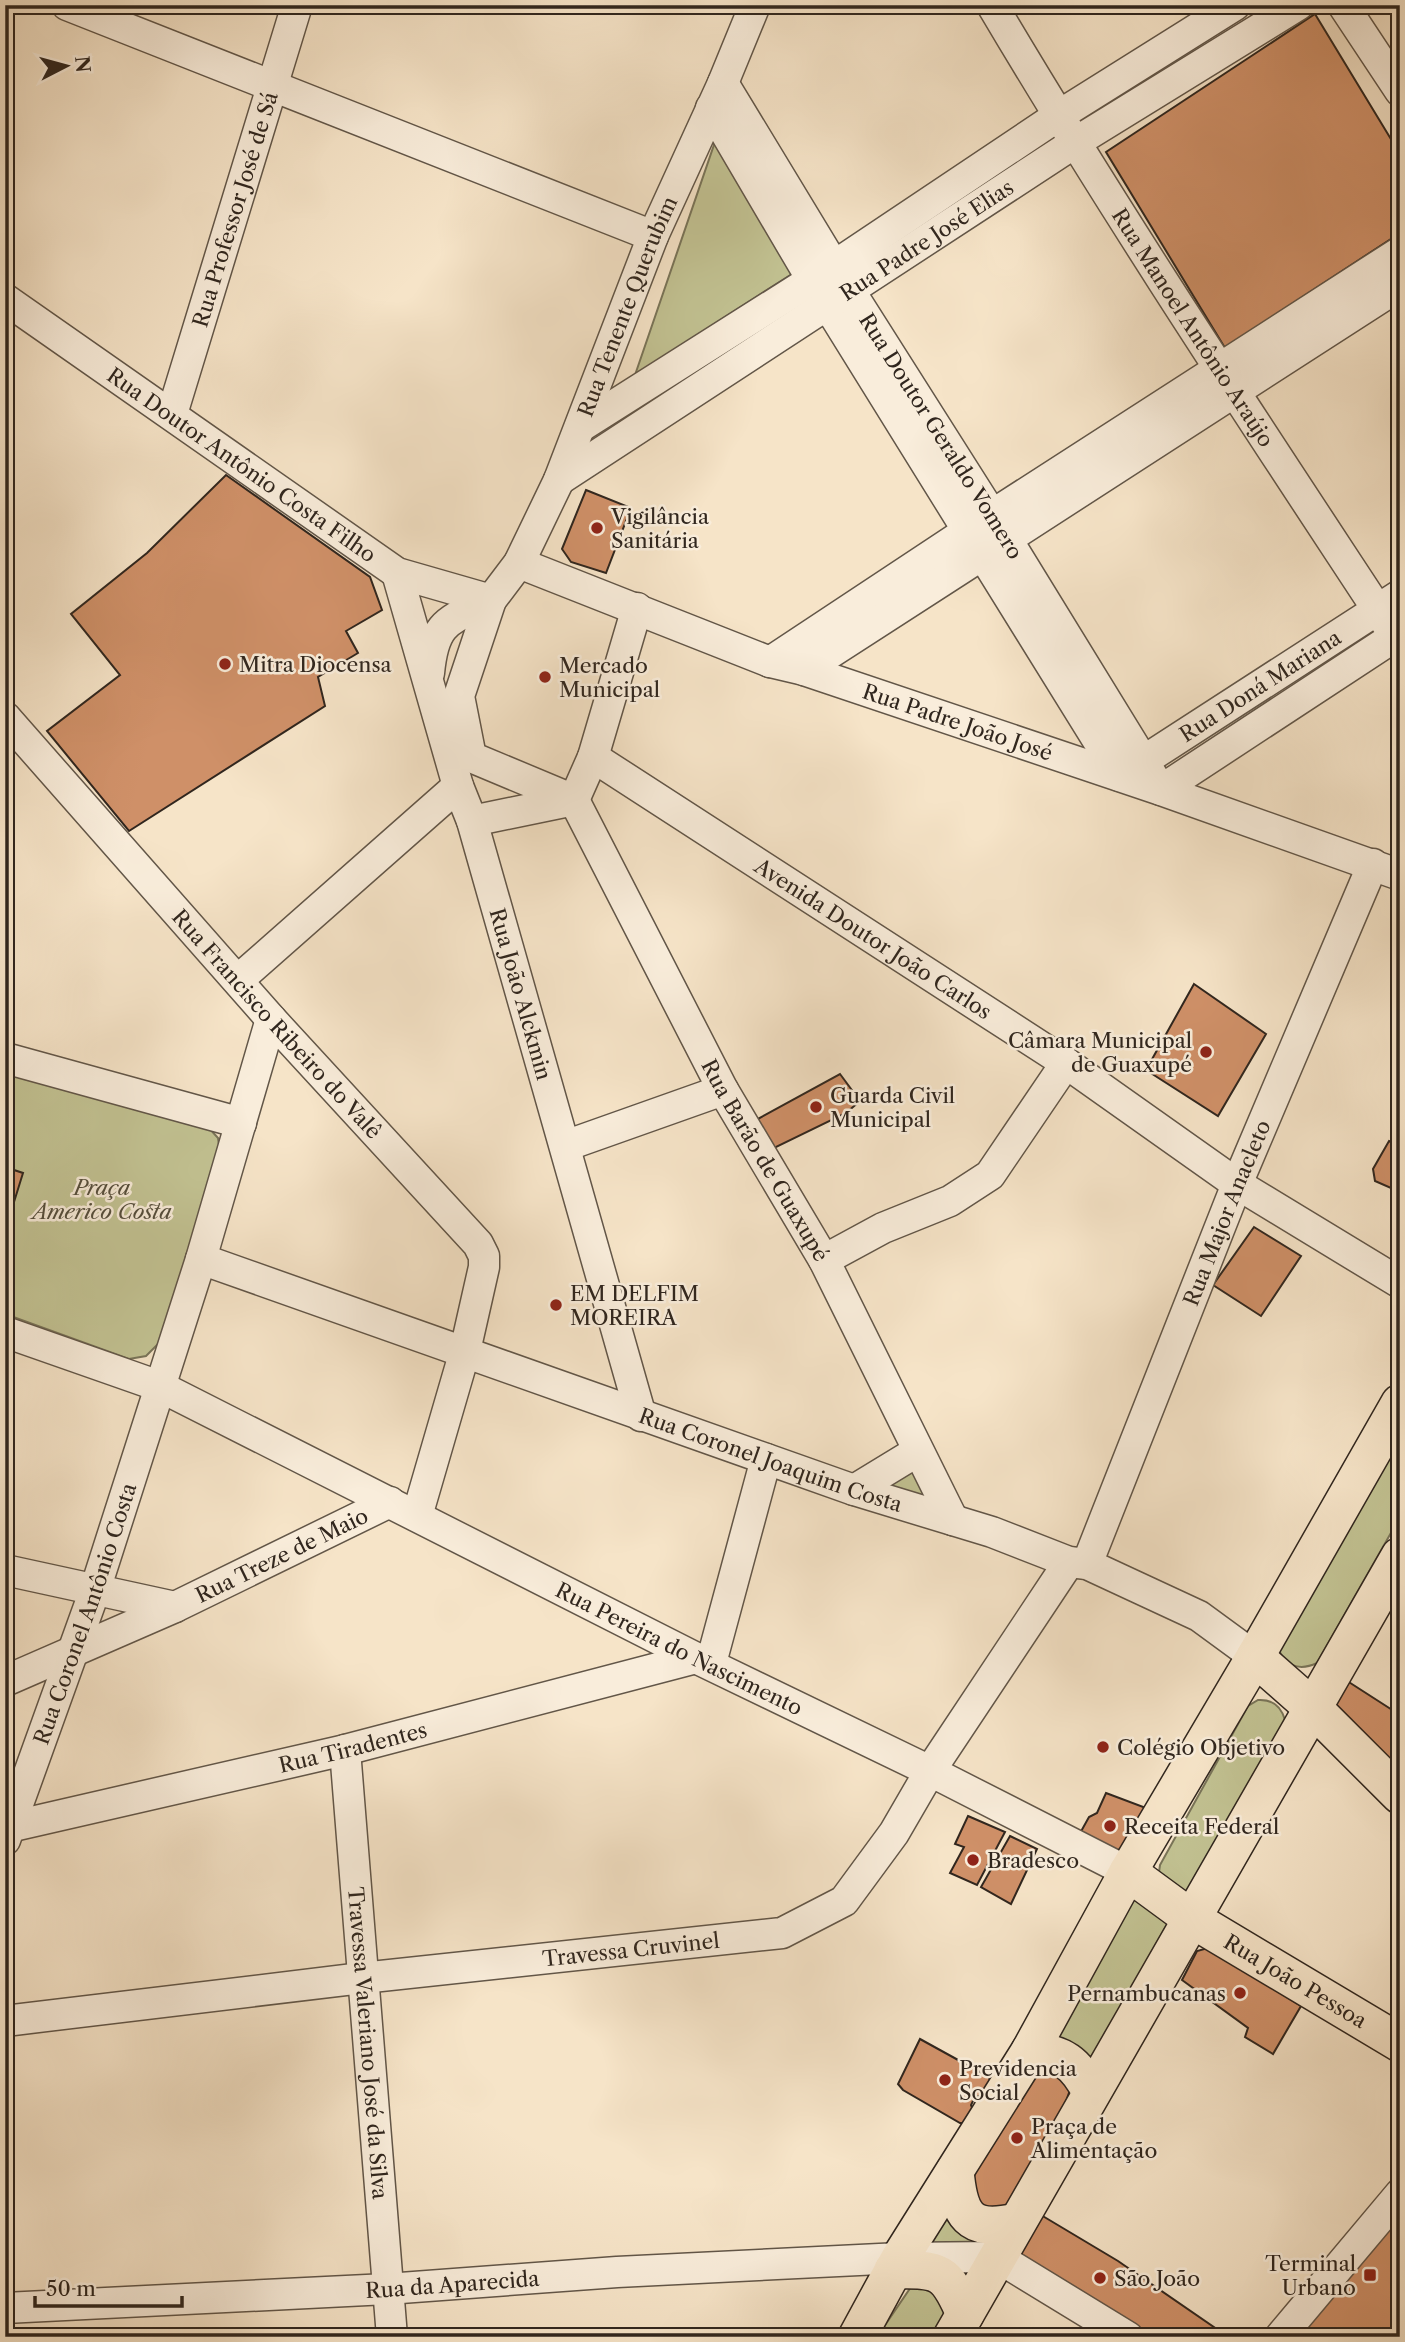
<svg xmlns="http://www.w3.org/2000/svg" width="1405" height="2342" viewBox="0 0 1405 2342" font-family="'Libre Caslon Text',serif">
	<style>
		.green { fill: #c2c292; stroke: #797458; stroke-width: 2 }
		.building { fill: #cf9068; stroke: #30261e; stroke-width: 2 }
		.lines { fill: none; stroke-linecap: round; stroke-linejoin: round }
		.minor-casing { stroke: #625648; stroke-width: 33 }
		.major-casing { stroke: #30261e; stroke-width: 40 }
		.minor { stroke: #f9eddb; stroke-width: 30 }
		.major { stroke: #f6e4c8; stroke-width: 37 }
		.poi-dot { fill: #8f2418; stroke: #f9eddb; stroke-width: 2.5 }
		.labels { text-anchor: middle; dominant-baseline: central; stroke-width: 5; stroke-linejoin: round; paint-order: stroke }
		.street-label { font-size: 21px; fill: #30261e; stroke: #f9eddb }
		.poi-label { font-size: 21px; fill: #30261e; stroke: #f9eddb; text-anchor: start }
		.park-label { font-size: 21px; font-style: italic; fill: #544d3b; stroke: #f9eddb }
	</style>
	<rect width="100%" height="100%" fill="#f6e4c8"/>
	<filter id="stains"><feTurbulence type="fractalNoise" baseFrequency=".00286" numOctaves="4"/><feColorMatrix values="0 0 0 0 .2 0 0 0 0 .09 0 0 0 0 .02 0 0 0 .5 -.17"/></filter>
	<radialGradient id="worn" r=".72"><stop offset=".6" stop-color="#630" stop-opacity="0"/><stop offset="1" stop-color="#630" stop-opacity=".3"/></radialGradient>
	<!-- green -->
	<path class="green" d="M 715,142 L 792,274 L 635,375 Z
		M 5,1069 L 209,1128 L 218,1138 L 220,1152 L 159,1343 L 146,1356 L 129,1359 L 5,1314 Z
		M 1400,1422 L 1400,1517 L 1317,1663 C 1298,1672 1283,1665 1277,1645 Z
		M 916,1468 L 934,1505 L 885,1489 Z
		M 1258,1700 C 1273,1699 1281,1706 1285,1720 L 1191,1889 L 1184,1892 L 1159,1872 L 1160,1865 L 1248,1706 Z
		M 1132,1896 L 1169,1921 L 1094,2055 L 1082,2059 L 1055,2040 Z
		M 945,2216 L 983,2244 L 926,2248 Z
		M 921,2281 L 950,2308 L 933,2337 L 877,2337 L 913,2284 Z"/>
	<!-- building -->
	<path class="building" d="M 1315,14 L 1400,154 L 1400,233 L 1225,348 L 1106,152 Z
		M 226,475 L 370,577 L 382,610 L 346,631 L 358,653 L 318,677 L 325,706 L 129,831 L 47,731 L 120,675 L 71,614 L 147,553 Z
		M 586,490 L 631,508 L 606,573 L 571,562 L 562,549 Z
		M 1194,984 L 1266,1034 L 1218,1116 L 1146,1070 Z
		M 840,1074 L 860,1101 L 846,1113 L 770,1150 L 756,1120 Z
		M 1389,1141 L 1400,1147 L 1400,1192 L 1375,1181 L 1373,1169 Z
		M 5,1167 L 23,1173 L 5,1231 Z
		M 1254,1227 L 1301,1256 L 1261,1316 L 1213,1285 Z
		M 1341,1677 L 1400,1715 L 1400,1790 L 1332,1723 Z
		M 1106,1793 L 1146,1808 L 1125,1847 L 1115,1852 L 1079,1835 L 1089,1817 L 1097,1813 Z
		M 968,1816 L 1005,1832 L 977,1885 L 950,1873 L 964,1847 L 955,1844 Z
		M 1010,1836 L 1037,1849 L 1011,1904 L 981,1887 Z
		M 1208,1948 L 1301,2006 L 1273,2054 L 1245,2037 L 1248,2028 L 1182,1980 L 1197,1951 Z
		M 920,2039 L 989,2077 L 991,2085 L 985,2095 L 975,2097 L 971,2105 L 974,2113 L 969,2123 L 960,2123 L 903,2090 L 898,2084 Z
		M 1044,2061 L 1070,2090 L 1061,2115 L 1005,2211 L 976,2210 L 970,2180 Z
		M 1400,2213 L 1400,2337 L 1282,2337 Z
		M 1041,2215 L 1118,2261 L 1221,2332 L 1217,2337 L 1154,2337 L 1082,2295 L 1019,2253 Z"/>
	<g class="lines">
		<defs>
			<g id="minor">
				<path d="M 67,5 L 653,236"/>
				<path id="s1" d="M 992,5 C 1117,216 1253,420 1387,624"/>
				<path d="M 1343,5 L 1400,91"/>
				<path id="s2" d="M 723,83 L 834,266 L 992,515 L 1161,790 L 1400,633"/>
				<path id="s3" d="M 711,108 L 811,278 L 1120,776 L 1400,595"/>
				<path id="s4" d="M 5,299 L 397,573 L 491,600"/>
				<path id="s5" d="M 172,414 L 297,5"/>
				<path d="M 580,427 L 834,266 L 1058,116 L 1235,5"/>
				<path id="s6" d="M 559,480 L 1076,142 L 1298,5"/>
				<path id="s7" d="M 519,563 L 770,662 L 804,670 L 1161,790 L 1400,875"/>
				<path id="s8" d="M 397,573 L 458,786 L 472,821 L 641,1416"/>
				<path d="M 770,662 L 992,515 L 1400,252"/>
				<path d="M 804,670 L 1400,285"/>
				<path d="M 429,673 C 434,621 448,621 491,600"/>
				<path id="s9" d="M 5,717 L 271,1019 L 478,1244 L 484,1256 L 484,1267 L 465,1351 L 417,1516"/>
				<path id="s10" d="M 593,757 L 1066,1063 L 1237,1184 L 1400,1283"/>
				<path id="s11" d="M 574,800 L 471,757 L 459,696 L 491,600 L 519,563 L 559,480 L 653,236 L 723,83 L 755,5"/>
				<path id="s12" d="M 574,800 L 723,1090 L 824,1260 L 953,1520"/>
				<path d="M 574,800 L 593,757 L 637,608"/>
				<path d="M 472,821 L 574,800"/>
				<path d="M 238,980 L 458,786"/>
				<path d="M 5,1058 L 241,1123"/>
				<path d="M 565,1146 L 723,1090"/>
				<path id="s13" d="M 201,1259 L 854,1490 L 992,1532 L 1069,1562 L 1087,1564 L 1199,1616 L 1255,1657"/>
				<path d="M 824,1260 L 883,1228 L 950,1201 L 990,1175 L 1066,1063"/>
				<path id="s14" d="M 5,1332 L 159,1386 L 696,1658 L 930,1771 L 1128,1872"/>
				<path d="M 854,1490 L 918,1451"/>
				<path id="s15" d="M 1087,1564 L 1237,1184 L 1373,864"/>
				<path d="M 5,1570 L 175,1607"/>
				<path d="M 711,1663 L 766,1459"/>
				<path id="s16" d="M 5,1681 L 175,1607 L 390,1502"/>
				<path id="s17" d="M 345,1750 L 392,2337"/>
				<path id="s18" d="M 5,1828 L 345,1750 L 696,1658"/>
				<path id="s19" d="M 5,1840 L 95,1590 L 201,1259 L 271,1019"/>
				<path id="s20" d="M 5,2021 L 362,1978 L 782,1933 L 844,1901 L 894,1833 L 930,1771 L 1069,1562"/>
				<path id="s21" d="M 5,2308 L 387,2289 L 617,2272 L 900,2258 L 997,2257 L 1128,2337"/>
				<path d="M 1280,2337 L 1400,2194"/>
			</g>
			<g id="major">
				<path d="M 1255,1657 L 1313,1708 L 1400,1795"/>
				<path id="s22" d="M 1128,1872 L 1192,1919 L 1400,2043"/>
				<path d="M 1030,2051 C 1063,2053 1076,2063 1091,2092"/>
				<path d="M 955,2171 C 959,2215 968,2233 1016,2222"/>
				<path d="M 893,2270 C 940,2269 946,2270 965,2314"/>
				<path d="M 857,2337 L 900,2258 L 1030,2051 L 1128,1872 L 1255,1657 L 1400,1403"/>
				<path d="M 952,2337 L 1400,1556"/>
			</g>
		</defs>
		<!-- minor casing -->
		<use href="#minor" class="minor-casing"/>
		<!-- major casing -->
		<use href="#major" class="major-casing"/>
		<!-- minor -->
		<use href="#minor" class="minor"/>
		<!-- major -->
		<use href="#major" class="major"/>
	</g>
	<!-- markers -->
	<g class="poi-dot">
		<circle cx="597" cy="528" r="7"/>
		<circle cx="225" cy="664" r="7"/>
		<circle cx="545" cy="677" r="7"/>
		<circle cx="1206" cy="1052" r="7"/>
		<circle cx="816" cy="1107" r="7"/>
		<circle cx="556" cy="1305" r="7"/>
		<circle cx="1103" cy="1747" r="7"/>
		<circle cx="1110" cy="1826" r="7"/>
		<circle cx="973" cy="1860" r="7"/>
		<circle cx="1240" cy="1993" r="7"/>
		<circle cx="945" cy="2080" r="7"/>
		<circle cx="1017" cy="2138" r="7"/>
		<rect x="1363" y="2268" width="14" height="14" rx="3.5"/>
		<circle cx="1100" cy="2278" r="7"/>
	</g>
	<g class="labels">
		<!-- street labels -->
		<g class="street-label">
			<text stroke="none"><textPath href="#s5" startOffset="214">Rua Professor José de Sá</textPath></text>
			<text stroke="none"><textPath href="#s6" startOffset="439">Rua Padre José Elias</textPath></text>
			<text stroke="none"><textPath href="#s11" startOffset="600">Rua Tenente Querubim</textPath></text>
			<text stroke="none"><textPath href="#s1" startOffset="380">Rua Manoel Antônio Araújo</textPath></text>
			<text stroke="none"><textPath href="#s2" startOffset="415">Rua Doutor Geraldo Vomero</textPath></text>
			<text stroke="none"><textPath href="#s4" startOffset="289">Rua Doutor Antônio Costa Filho</textPath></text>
			<text stroke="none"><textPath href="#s3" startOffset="950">Rua Doná Mariana</textPath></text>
			<text stroke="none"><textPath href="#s7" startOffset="467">Rua Padre João José</textPath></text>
			<text stroke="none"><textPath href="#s10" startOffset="334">Avenida Doutor João Carlos</textPath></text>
			<text stroke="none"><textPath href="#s8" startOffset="439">Rua João Alckmin</textPath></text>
			<text stroke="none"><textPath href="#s9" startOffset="410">Rua Francisco Ribeiro do Valê</textPath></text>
			<text stroke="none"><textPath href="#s12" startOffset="408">Rua Barão de Guaxupé</textPath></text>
			<text stroke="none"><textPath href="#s15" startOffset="378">Rua Major Anacleto</textPath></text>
			<text stroke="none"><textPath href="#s13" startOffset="604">Rua Coronel Joaquim Costa</textPath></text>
			<text stroke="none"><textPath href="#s16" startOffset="304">Rua Treze de Maio</textPath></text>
			<text stroke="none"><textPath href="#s19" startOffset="240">Rua Coronel Antônio Costa</textPath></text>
			<text stroke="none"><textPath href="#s14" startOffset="746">Rua Pereira do Nascimento</textPath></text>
			<text stroke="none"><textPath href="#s18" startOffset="357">Rua Tiradentes</textPath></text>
			<text stroke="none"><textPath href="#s20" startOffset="630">Travessa Cruvinel</textPath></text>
			<text stroke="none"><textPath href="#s22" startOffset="200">Rua João Pessoa</textPath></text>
			<text stroke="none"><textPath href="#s17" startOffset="294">Travessa Valeriano José da Silva</textPath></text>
			<text stroke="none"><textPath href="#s21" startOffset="448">Rua da Aparecida</textPath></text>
		</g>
		<!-- poi labels -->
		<g class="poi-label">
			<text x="611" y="516">Vigilância<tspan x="611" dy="24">Sanitária</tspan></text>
			<text x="239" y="664">Mitra Diocensa</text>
			<text x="559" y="665">Mercado<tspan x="559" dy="24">Municipal</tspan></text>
			<text x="1192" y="1040" text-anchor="end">Câmara Municipal<tspan x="1192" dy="24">de Guaxupé</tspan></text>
			<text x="830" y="1095">Guarda Civil<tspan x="830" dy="24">Municipal</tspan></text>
			<text x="570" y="1293">EM DELFIM<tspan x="570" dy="24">MOREIRA</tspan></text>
			<text x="1117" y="1747">Colégio Objetivo</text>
			<text x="1124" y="1826">Receita Federal</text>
			<text x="987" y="1860">Bradesco</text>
			<text x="1226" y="1993" text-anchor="end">Pernambucanas</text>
			<text x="959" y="2068">Previdencia<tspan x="959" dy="24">Social</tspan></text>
			<text x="1031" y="2126">Praça de<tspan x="1031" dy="24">Alimentação</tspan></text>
			<text x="1356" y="2263" text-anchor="end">Terminal<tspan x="1356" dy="24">Urbano</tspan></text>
			<text x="1114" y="2278">São João</text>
		</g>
		<!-- park labels -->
		<g class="park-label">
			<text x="102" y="1187">Praça<tspan x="102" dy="24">Americo Costa</tspan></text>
		</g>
	</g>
	<!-- margin -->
	<rect width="1405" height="2342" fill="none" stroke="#f6e4c8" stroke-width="28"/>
	<rect x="7" y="7" width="1391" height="2328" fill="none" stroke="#30261e" stroke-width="3.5"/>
	<rect x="14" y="14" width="1377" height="2314" fill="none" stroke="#30261e" stroke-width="2"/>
	<!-- north arrow -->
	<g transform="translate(66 66) rotate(84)" stroke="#f9eddb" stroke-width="5" paint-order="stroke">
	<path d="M0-5L12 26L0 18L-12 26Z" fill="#30261e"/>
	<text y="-10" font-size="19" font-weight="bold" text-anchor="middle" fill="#30261e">N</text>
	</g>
	<!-- scale -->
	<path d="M35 2296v10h147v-10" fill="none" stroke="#30261e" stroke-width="3.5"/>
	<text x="46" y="2296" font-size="21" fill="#30261e" stroke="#f9eddb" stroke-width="5" paint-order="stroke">50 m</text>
	<rect width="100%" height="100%" filter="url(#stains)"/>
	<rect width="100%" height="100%" fill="url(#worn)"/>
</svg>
